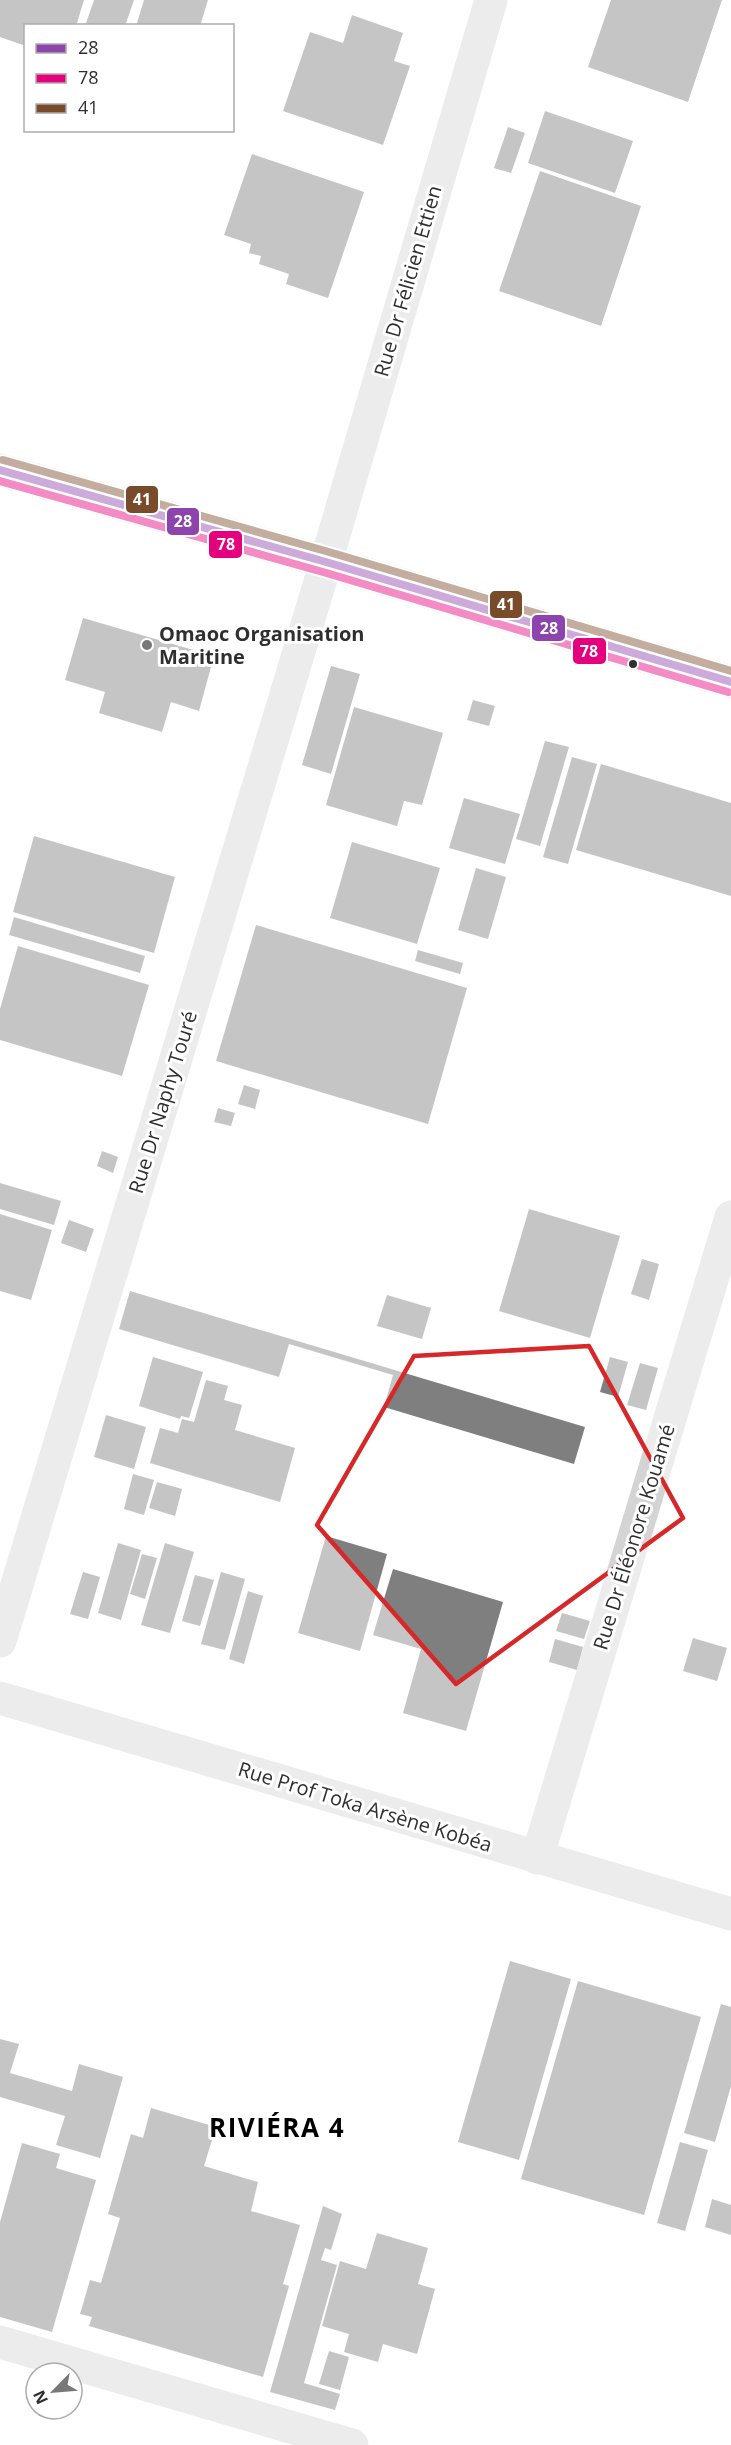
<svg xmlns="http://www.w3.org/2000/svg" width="731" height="2445" font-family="'Open Sans',sans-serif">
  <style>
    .building { fill: #7f7f7f }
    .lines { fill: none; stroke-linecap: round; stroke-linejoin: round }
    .minor { stroke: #d4d4d4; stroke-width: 33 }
    .major { stroke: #c7c7c7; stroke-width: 33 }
    .bus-1-casing { stroke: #fff; stroke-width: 12 }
    .bus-2-casing { stroke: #fff; stroke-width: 12 }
    .bus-3-casing { stroke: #fff; stroke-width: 12 }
    .bus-1 { stroke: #8e44ad; stroke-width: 8 }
    .bus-2 { stroke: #e5007d; stroke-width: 8 }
    .bus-3 { stroke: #7a4b2a; stroke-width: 8 }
    .marked { fill: none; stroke: #d62828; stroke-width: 4.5; stroke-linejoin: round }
    .poi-dot { fill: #787878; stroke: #fff; stroke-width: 2 }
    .bus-dot { fill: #2f2f2f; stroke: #fff; stroke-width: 2 }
    .labels { text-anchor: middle; stroke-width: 6; stroke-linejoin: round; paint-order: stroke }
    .street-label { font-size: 20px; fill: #2f2f2f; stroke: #fff }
    .poi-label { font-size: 20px; font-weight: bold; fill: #2f2f2f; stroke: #fff; text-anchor: start }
    .district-label { font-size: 26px; font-weight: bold; letter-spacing: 1.5px; fill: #000; stroke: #fff }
    .line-badge { stroke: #fff; stroke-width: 2 }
    .badge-label { font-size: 16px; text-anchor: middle; font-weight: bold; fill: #fff }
  </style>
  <rect width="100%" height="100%" fill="#fff"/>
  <path class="building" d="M0,0H84L76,26H26V46L0,37Z
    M94,0H134L125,26H85Z
    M144,0H208L200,26H136Z
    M611,0H722L688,102L588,67Z
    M352,15L403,33L394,61L410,66L383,145L283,111L310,32L343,43Z
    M545,111L633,141L615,193L528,163Z
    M508,127L525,133L511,173L494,168Z
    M252,154L364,192L328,298L286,284L289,274L259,264L261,256L249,253L251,244L224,235Z
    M540,171L641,206L601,326L499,291Z
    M83,618L214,656L199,711L171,702L162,732L99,713L105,692L65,680Z
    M331,666L360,674L331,774L302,765Z
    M473,700L495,706L489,726L467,720Z
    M354,707L443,733L422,805L404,801L397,826L326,805Z
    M545,741L569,747L540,846L516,839Z
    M572,757L597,764L568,864L543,857Z
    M601,764L731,803V896L576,850Z
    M464,798L520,814L505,864L449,848Z
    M34,836L175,877L154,953L13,912Z
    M352,842L440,868L417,944L330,918Z
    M476,868L506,877L488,939L458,930Z
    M14,917L145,956L140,973L9,935Z
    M256,925L467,988L428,1124L216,1061Z
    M18,946L149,985L122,1076L0,1040V1009Z
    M418,950L463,963L460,974L415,961Z
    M244,1085L260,1090L255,1109L238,1104Z
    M218,1108L235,1113L231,1126L214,1122Z
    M102,1151L118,1157L113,1173L97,1166Z
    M0,1183L61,1201L54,1225L0,1209Z
    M529,1209L620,1236L590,1338L499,1311Z
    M0,1214L52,1230L31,1300L0,1291Z
    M69,1220L94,1229L86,1252L61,1243Z
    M642,1259L659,1264L649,1300L631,1294Z
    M130,1291L585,1427L574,1464L384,1407L393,1375L289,1344L279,1377L119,1329Z
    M387,1295L431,1308L422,1339L377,1326Z
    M153,1357L203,1372L189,1418L181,1416L180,1419L139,1406Z
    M610,1357L628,1362L618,1397L600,1392Z
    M640,1363L658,1368L646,1410L627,1405Z
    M206,1380L228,1386L224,1400L242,1405L235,1430L295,1448L280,1502L150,1463L160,1428L178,1433L182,1419L194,1422Z
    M106,1415L146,1427L134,1469L94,1457Z
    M133,1474L154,1480L144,1515L124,1509Z
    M157,1482L182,1489L175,1516L149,1508Z
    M326,1536L387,1554L360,1651L298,1633Z
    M118,1543L141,1550L121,1620L98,1613Z
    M165,1543L194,1552L170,1633L141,1625Z
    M142,1554L157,1558L145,1599L130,1594Z
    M393,1569L503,1602L466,1731L403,1713L421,1649L373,1635Z
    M83,1572L100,1577L88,1619L70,1614Z
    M221,1572L245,1579L225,1650L201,1644Z
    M195,1575L214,1580L200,1626L182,1621Z
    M248,1591L263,1596L244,1664L229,1659Z
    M562,1613L590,1621L584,1639L556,1631Z
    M693,1638L727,1648L717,1681L683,1671Z
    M555,1639L583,1647L577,1670L549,1662Z
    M510,1961L571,1979L519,2160L458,2142Z
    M578,1981L701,2017L644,2215L521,2179Z
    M721,2004L731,2007V2086L715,2142L684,2133Z
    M0,2039L19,2044L10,2073L72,2091L79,2064L123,2077L100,2158L56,2145L65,2116L0,2097Z
    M151,2108L216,2127L204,2166L258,2182L251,2211L300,2225L283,2284L289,2286L263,2377L89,2326L92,2317L80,2314L90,2280L101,2283L120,2218L108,2214L131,2134L143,2138Z
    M680,2142L708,2150L685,2231L657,2223Z
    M22,2143L60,2154L56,2168L96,2180L52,2332L0,2317V2222Z
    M712,2199L731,2205V2235L705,2227Z
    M323,2206L342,2214L331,2250L325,2248L321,2260L337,2265L304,2383L340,2394L335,2410L270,2392Z
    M377,2233L428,2248L418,2284L435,2289L417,2354L383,2344L378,2362L344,2352L349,2334L322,2326L340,2261L366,2269Z
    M329,2351L349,2357L340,2390L319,2384Z"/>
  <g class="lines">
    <path class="minor" d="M0,1641L326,562L491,0
      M0,1698L731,1914
      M537,1858L731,1217
      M0,2342L352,2445"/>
    <path class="major" d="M0,470L326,562L731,682"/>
    <defs>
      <path id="bus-1" d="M0,470L326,562L731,682"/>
      <path id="bus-2" d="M0,481L323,572L728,692"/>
      <path id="bus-3" d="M3,460L329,552L731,671"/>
    </defs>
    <use href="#bus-1" class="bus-1-casing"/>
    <use href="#bus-2" class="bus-2-casing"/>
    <use href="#bus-3" class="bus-3-casing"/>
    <use href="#bus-1" class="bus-1"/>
    <use href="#bus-2" class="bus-2"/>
    <use href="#bus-3" class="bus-3"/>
  </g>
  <path d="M0 0H731V2445H0ZM589,1346L683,1518L456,1684L317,1525L414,1356Z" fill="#fff" fill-opacity=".55" fill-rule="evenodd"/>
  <path class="marked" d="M589,1346L683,1518L456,1684L317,1525L414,1356Z"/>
  <circle class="poi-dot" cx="147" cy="645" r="6"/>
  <circle class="bus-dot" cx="633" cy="664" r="5"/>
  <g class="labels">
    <g class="street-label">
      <text transform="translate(408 281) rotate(-74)" y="7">Rue Dr Félicien Ettien</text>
      <text transform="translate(163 1102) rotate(-73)" y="7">Rue Dr Naphy Touré</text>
      <text transform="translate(634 1537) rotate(-73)" y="7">Rue Dr Éléonore Kouamé</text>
      <text transform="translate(365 1807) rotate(17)" y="7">Rue Prof Toka Arsène Kobéa</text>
    </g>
    <g class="poi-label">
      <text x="159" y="641">Omaoc Organisation<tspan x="159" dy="23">Maritine</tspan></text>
    </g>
    <g class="district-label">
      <text x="277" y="2137">RIVIÉRA 4</text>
    </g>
  </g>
  <g class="line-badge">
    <rect x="125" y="485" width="34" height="29" rx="6" fill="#7a4b2a"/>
    <rect x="166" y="507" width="34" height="29" rx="6" fill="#8e44ad"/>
    <rect x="208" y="530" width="35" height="29" rx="6" fill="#e5007d"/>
    <rect x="489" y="590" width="34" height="29" rx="6" fill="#7a4b2a"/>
    <rect x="531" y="614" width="35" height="28" rx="6" fill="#8e44ad"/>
    <rect x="572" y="637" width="35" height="28" rx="6" fill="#e5007d"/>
  </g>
  <g class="badge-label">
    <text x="142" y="505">41</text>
    <text x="183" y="527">28</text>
    <text x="226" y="550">78</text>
    <text x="506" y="610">41</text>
    <text x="549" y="634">28</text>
    <text x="589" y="657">78</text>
  </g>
  <rect x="24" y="24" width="210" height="108" fill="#ffffff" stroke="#acacac" stroke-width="1.5"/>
  <rect x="36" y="44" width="30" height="9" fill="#8e44ad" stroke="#acacac" stroke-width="1.5"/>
  <text x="78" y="54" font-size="18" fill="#2f2f2f">28</text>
  <rect x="36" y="74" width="30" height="9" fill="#e5007d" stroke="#acacac" stroke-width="1.5"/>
  <text x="78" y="84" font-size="18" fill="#2f2f2f">78</text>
  <rect x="36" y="104" width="30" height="9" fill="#7a4b2a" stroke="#acacac" stroke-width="1.5"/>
  <text x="78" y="114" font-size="18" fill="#2f2f2f">41</text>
  <g transform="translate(54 2391) rotate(245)"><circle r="28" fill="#ffffff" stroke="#acacac" stroke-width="1.5"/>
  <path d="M0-4.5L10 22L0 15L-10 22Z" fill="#787878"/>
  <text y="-9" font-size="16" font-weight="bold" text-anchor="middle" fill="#2f2f2f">N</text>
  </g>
</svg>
